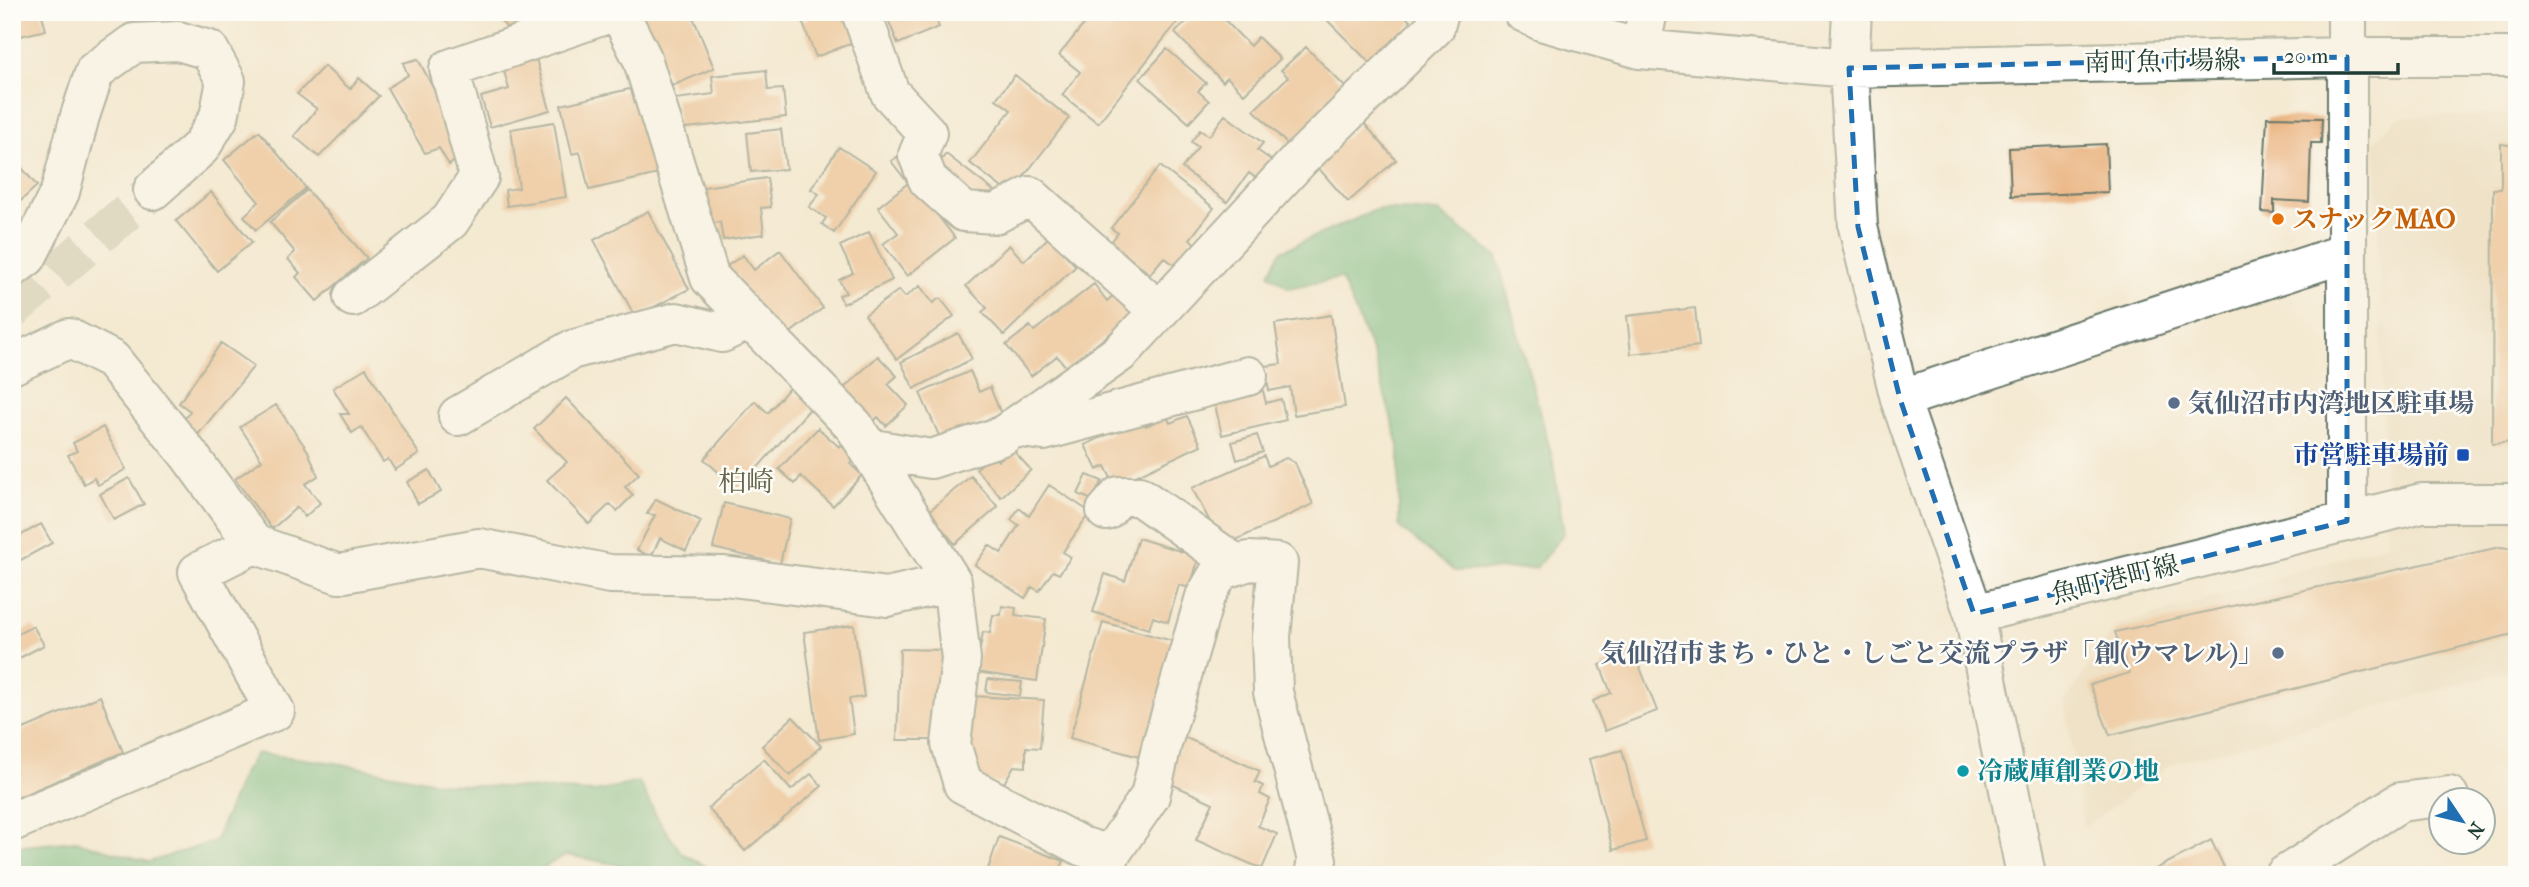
<svg xmlns="http://www.w3.org/2000/svg" width="2529" height="887" font-family="'IM FELL French Canon','Noto Serif JP',serif">
  <style>
    .built { fill: #e8d9ba }
    .forest { fill: #6cb983; stroke: #467b5c; stroke-width: 2 }
    .building { fill: #e9b17b }
    .lines { fill: none; stroke-linecap: round; stroke-linejoin: round }
    .minor-tunnel { stroke: #c9c7b2; stroke-width: 38; stroke-dasharray: 38 19; stroke-linecap: butt }
    .minor-casing { stroke: #6a796b; stroke-width: 42 }
    .minor { stroke: #fff; stroke-width: 38 }
    .marked { fill: none; stroke: #1f6fb2; stroke-width: 5; stroke-dasharray: 14 9; stroke-linejoin: round }
    .food-dot { fill: #e8710a; stroke: #fdfcf7; stroke-width: 2.5 }
    .service-dot { fill: #5c6f8a; stroke: #fdfcf7; stroke-width: 2.5 }
    .transit-dot { fill: #1a4fb4; stroke: #fdfcf7; stroke-width: 2.5 }
    .culture-dot { fill: #0f9aa8; stroke: #fdfcf7; stroke-width: 2.5 }
    .labels { text-anchor: middle; stroke-width: 5; stroke-linejoin: round; paint-order: stroke }
    .street-label { font-size: 26px; fill: #1f3d34; stroke: #fdfcf7 }
    .food-label { font-size: 26px; font-weight: bold; fill: #c56008; stroke: #fdfcf7; text-anchor: start }
    .service-label { font-size: 26px; font-weight: bold; fill: #4e5e75; stroke: #fdfcf7; text-anchor: start }
    .transit-label { font-size: 26px; font-weight: bold; fill: #164399; stroke: #fdfcf7; text-anchor: end }
    .culture-label { font-size: 26px; font-weight: bold; fill: #0d838f; stroke: #fdfcf7; text-anchor: start }
    .neighbourhood-label { font-size: 28px; fill: #66664d; stroke: #fdfcf7 }
  </style>
  <rect width="100%" height="100%" fill="#fdfcf7"/>
  <filter id="ink" filterUnits="userSpaceOnUse"><feTurbulence type="fractalNoise" baseFrequency=".0143" numOctaves="2"/><feDisplacementMap in="SourceGraphic" scale="14" xChannelSelector="R" yChannelSelector="G"/><feConvolveMatrix kernelMatrix="1 2 1 2 8 2 1 2 1" color-interpolation-filters="sRGB"/></filter>
  <filter id="wash" filterUnits="userSpaceOnUse"><feTurbulence type="fractalNoise" baseFrequency=".00686" numOctaves="4" result="noise"/><feDisplacementMap in="SourceGraphic" scale="28" xChannelSelector="R" yChannelSelector="G"/><feGaussianBlur stdDeviation="1.57" result="paint"/><feColorMatrix in="noise" values="0 0 0 0 0 0 0 0 0 0 0 0 0 0 0 0 0 1.4 0 .05"/><feComposite in="paint" operator="in"/></filter>
  <g filter="url(#wash)">
    <rect width="100%" height="100%" fill="#f4e9d1"/>
    <path class="built" d="M2517,114V674L2500,673L2167,766L2084,828L2065,701L2116,627L2387,544L2375,141L2399,117Z"/>
    <path class="forest" d="M1378,209L1439,212L1497,257L1552,456L1564,533L1536,568L1454,571L1399,527V446L1374,356L1341,278L1289,288L1269,274L1281,251Z
      M256,753L336,763L447,784L595,792L639,782L659,821L682,853L722,875H630L625,866L566,855L530,875H12V847L76,841L149,862L215,841L242,775Z"/>
    <g id="blocks">
      <path class="building" d="M38,12H41L46,30L12,38V18Z
        M494,12H552L530,31L523,22L510,32Z
        M641,12H691L714,68L672,86Z
        M824,12H850L860,40L816,57L802,21Z
        M885,12H933L939,27L898,44Z
        M1094,12H1185L1098,123L1062,95L1080,72L1059,55Z
        M1196,12H1217L1250,46L1258,37L1280,59L1244,94L1227,77L1223,82L1175,33Z
        M1336,12H1401L1412,23L1371,64L1328,21Z
        M1306,47L1349,91L1288,145L1254,110L1288,77L1281,70Z
        M1167,49L1206,83L1198,91L1209,101L1189,123L1140,79Z
        M535,55L550,110L490,127L481,97L509,89L502,64Z
        M418,59L452,124L460,157L449,165L439,148L425,153L387,88L408,75L403,63Z
        M324,66L350,89L359,78L379,96L319,157L294,136L317,109L297,94Z
        M766,70L768,90L783,89L786,117L678,129L675,99L714,94L712,76Z
        M1015,75L1069,118L1010,194L970,163L1011,110L996,99Z
        M638,87L658,174L589,190L580,152L572,154L561,105Z
        M1225,115L1263,143L1257,150L1271,160L1257,179L1249,173L1227,202L1182,168L1198,147L1191,142L1200,130L1209,136Z
        M2267,117L2322,118L2321,143H2311L2309,202L2274,200V213L2262,212Z
        M554,122L566,197L507,206L505,190L519,188L511,129Z
        M1363,122L1396,160L1348,202L1315,164Z
        M781,129L786,169L751,172L747,133Z
        M259,131L306,188L256,230L244,216L259,202L224,160Z
        M2106,144L2108,192L2011,196L2009,148Z
        M2501,144L2517,146V426L2513,442L2492,444L2493,189H2501Z
        M839,147L876,171L834,233L822,224L826,218L809,207L819,194L811,189Z
        M903,153L919,191L955,238L907,276L883,244L898,233L878,207L908,183L891,161Z
        M946,154L1003,198L980,200L936,167Z
        M12,156L37,186L12,209Z
        M1160,166L1214,208L1190,239L1195,244L1177,267L1164,257L1150,274L1110,243L1118,233L1111,228Z
        M767,178L771,207L761,208L764,234L723,240L720,222L708,224L703,187Z
        M307,190L367,258L317,301L296,277L300,273L288,259L295,252L270,222Z
        M211,192L252,242L217,271L176,221Z
        M648,211L689,289L635,317L594,240Z
        M869,232L892,280L843,304L839,295L846,293L839,280L853,273L840,246Z
        M1049,237L1076,266L1004,335L982,312L987,308L966,286L1009,245L1024,261Z
        M780,250L823,308L781,340L727,266L743,255L754,270Z
        M1094,284L1107,301L1116,293L1133,315L1067,368L1057,356L1031,376L1006,345L1030,326L1034,331Z
        M920,286L933,303L940,298L954,316L897,359L865,315L899,290L905,297Z
        M1695,308L1699,346L1631,354L1627,316Z
        M1331,315L1345,407L1294,415L1290,387L1269,391L1265,366L1281,364L1275,324Z
        M958,333L972,359L914,389L901,362Z
        M221,343L254,366L192,442L181,424L190,411L179,403Z
        M878,356L897,376L888,384L908,405L886,426L878,417L871,424L841,391Z
        M366,368L419,454L395,470L388,459L383,462L361,427L352,433L340,414H349L333,388Z
        M970,371L979,392L990,387L1001,414L941,440L920,393Z
        M1262,387L1266,403L1281,399L1286,420L1222,435L1212,392Z
        M789,388L799,397L803,392L815,403L738,490L704,459L755,401L768,413Z
        M566,398L639,474L625,487L633,495L617,511L610,504L589,524L547,480L567,462L534,429Z
        M276,405L308,451L318,476L305,484L320,503L305,517L297,507L272,529L235,479L262,460L240,427Z
        M1187,416L1201,445L1115,486L1105,466L1097,470L1085,445L1142,418L1146,426L1167,417L1170,423Z
        M103,427L126,469L98,485L94,478L84,484L68,455L77,451L73,443Z
        M818,428L839,447L846,441L859,454L850,464L862,475L833,506L801,476L795,484L779,469Z
        M1257,435L1263,452L1237,460L1232,442Z
        M1012,449L1031,470L1001,497L976,469L992,455L998,461Z
        M1264,456L1268,466L1286,458L1295,463L1313,504L1223,546L1192,488Z
        M429,470L441,492L418,504L407,482Z
        M1087,475L1102,481L1092,500L1078,494Z
        M971,476L998,507L955,544L928,512Z
        M129,478L144,504L114,520L100,494Z
        M1049,485L1090,512L1063,552L1071,557L1059,574L1053,571L1039,591L1032,587L1025,598L975,565L989,545L1001,553L1019,525L1011,520L1019,508L1029,516Z
        M656,499L701,521L686,551L660,538L651,557L637,550L655,515L647,514Z
        M724,503L790,519L780,564L713,548Z
        M41,524L52,543L19,561L12,547V540Z
        M1138,538L1199,557L1190,588L1179,585L1168,622L1153,617L1149,629L1093,612L1105,574L1125,581Z
        M2500,547L2517,549V633L2110,735L2090,685L2129,673L2115,632Z
        M1002,606L1016,608L1015,615L1046,619L1037,681L976,672L983,632L990,633L993,615H1001Z
        M1103,622L1176,642L1143,758L1070,738Z
        M854,625L864,697L849,699L854,734L819,740L804,632Z
        M33,626L44,645L12,662V637Z
        M900,649L943,650L941,740H897Z
        M1634,652L1657,711L1605,731L1593,701L1611,693L1600,665Z
        M988,679L1022,682L1020,696L986,692Z
        M100,696L123,752L12,800V734Z
        M972,696L1044,700L1040,748L1026,747V767L1014,766L1004,783L974,781L967,771Z
        M793,717L821,746L790,776L762,746Z
        M1184,737L1260,771L1255,782L1263,786L1260,794L1270,799L1258,826L1277,834L1262,869L1196,840L1213,803L1165,781Z
        M1622,750L1646,841L1613,850L1589,759Z
        M764,759L791,790L811,774L822,786L745,851L708,808Z
        M999,837L1064,861L1060,870L1066,875H986Z
        M2211,840L2224,867L2209,875H2154L2152,871Z"/>
    </g>
  </g>
  <g filter="url(#ink)">
    <use href="#blocks" fill-opacity="0" stroke="#6a796b" stroke-width="2"/>
    <g class="lines">
      <path class="minor-tunnel" d="M12,310L153,190"/>
      <defs>
        <path id="minor" d="M619,12L642,58L710,278L854,426L952,582L961,659L951,744L963,784L1081,846L1110,855L1150,796L1162,744L1205,597L1220,571L1249,561L1278,563L1271,637L1273,692L1317,860L1314,875
          M861,12L890,93L927,133L918,155L928,180L964,212L996,214L1030,196L1159,311
          M1523,12L1541,21L1640,49L1849,68L2347,57H2517
          M1852,12L1849,68L1858,227L1900,399L1974,614
          M1640,49L1648,12
          M12,268L27,257L60,192L80,116L95,71L134,43L178,41L209,50L226,81L219,117L201,147L153,190
          M353,297L450,221L479,177L449,69L613,12
          M12,365L69,338L112,360L189,455L254,544L339,574L479,548L610,574L724,576L887,597L952,582
          M1900,399L2346,253
          M458,416L571,350L676,322L722,333L750,319
          M1014,427L1044,431L1248,376
          M868,448L931,459L1002,436L1121,352L1299,160L1435,27L1439,12
          M1106,511L1119,496H1139L1237,565
          M2347,521V12
          M12,822L275,711L198,572L254,544
          M2026,875L1974,614L2422,503H2517
          M2285,875L2400,802L2449,796"/>
      </defs>
      <use href="#minor" class="minor-casing"/>
      <use href="#minor" class="minor"/>
    </g>
  </g>
  <path d="M0 0H2529V887H0ZM2347,57V521L1974,614L1900,399L1858,227L1849,68Z" fill="#f4e9d1" fill-opacity=".55" fill-rule="evenodd"/>
  <path class="marked" d="M2347,57V521L1974,614L1900,399L1858,227L1849,68Z"/>
  <circle class="food-dot" cx="2278" cy="219" r="7"/>
  <g class="service-dot">
    <circle cx="2174" cy="403" r="7"/>
    <circle cx="2278" cy="653" r="7"/>
  </g>
  <rect class="transit-dot" x="2456" y="448" width="14" height="14" rx="3.5"/>
  <circle class="culture-dot" cx="1963" cy="771" r="7"/>
  <g class="labels">
    <g class="street-label">
      <text transform="translate(2162 61) rotate(-1)" y="9">南町魚市場線</text>
      <text transform="translate(2115 579) rotate(-14)" y="9">魚町港町線</text>
    </g>
    <g class="food-label">
      <text x="2292" y="228">スナックMAO</text>
    </g>
    <g class="service-label">
      <text x="2188" y="412">気仙沼市内湾地区駐車場</text>
      <text x="2264" y="662" text-anchor="end">気仙沼市まち・ひと・しごと交流プラザ「創(ウマレル)」</text>
    </g>
    <g class="transit-label">
      <text x="2449" y="464">市営駐車場前</text>
    </g>
    <g class="culture-label">
      <text x="1977" y="780">冷蔵庫創業の地</text>
    </g>
    <g class="neighbourhood-label">
      <text x="746" y="491">柏崎</text>
    </g>
  </g>
  <rect width="2529" height="887" fill="none" stroke="#fdfcf7" stroke-width="42"/>
  <g transform="translate(2462 821) rotate(125)"><circle r="33" fill="#fdfcf7" stroke="#a4b0a9" stroke-width="2"/>
  <path d="M0-5L12 26L0 18L-12 26Z" fill="#1f6fb2"/>
  <text y="-10" font-size="19" font-weight="bold" text-anchor="middle" fill="#1f3d34">N</text>
  </g>
  <path d="M2274 63v10h124v-10" fill="none" stroke="#1f3d34" stroke-width="3.5"/>
  <text x="2284" y="63" font-size="21" fill="#1f3d34" stroke="#fdfcf7" stroke-width="5" paint-order="stroke">20 m</text>
</svg>
